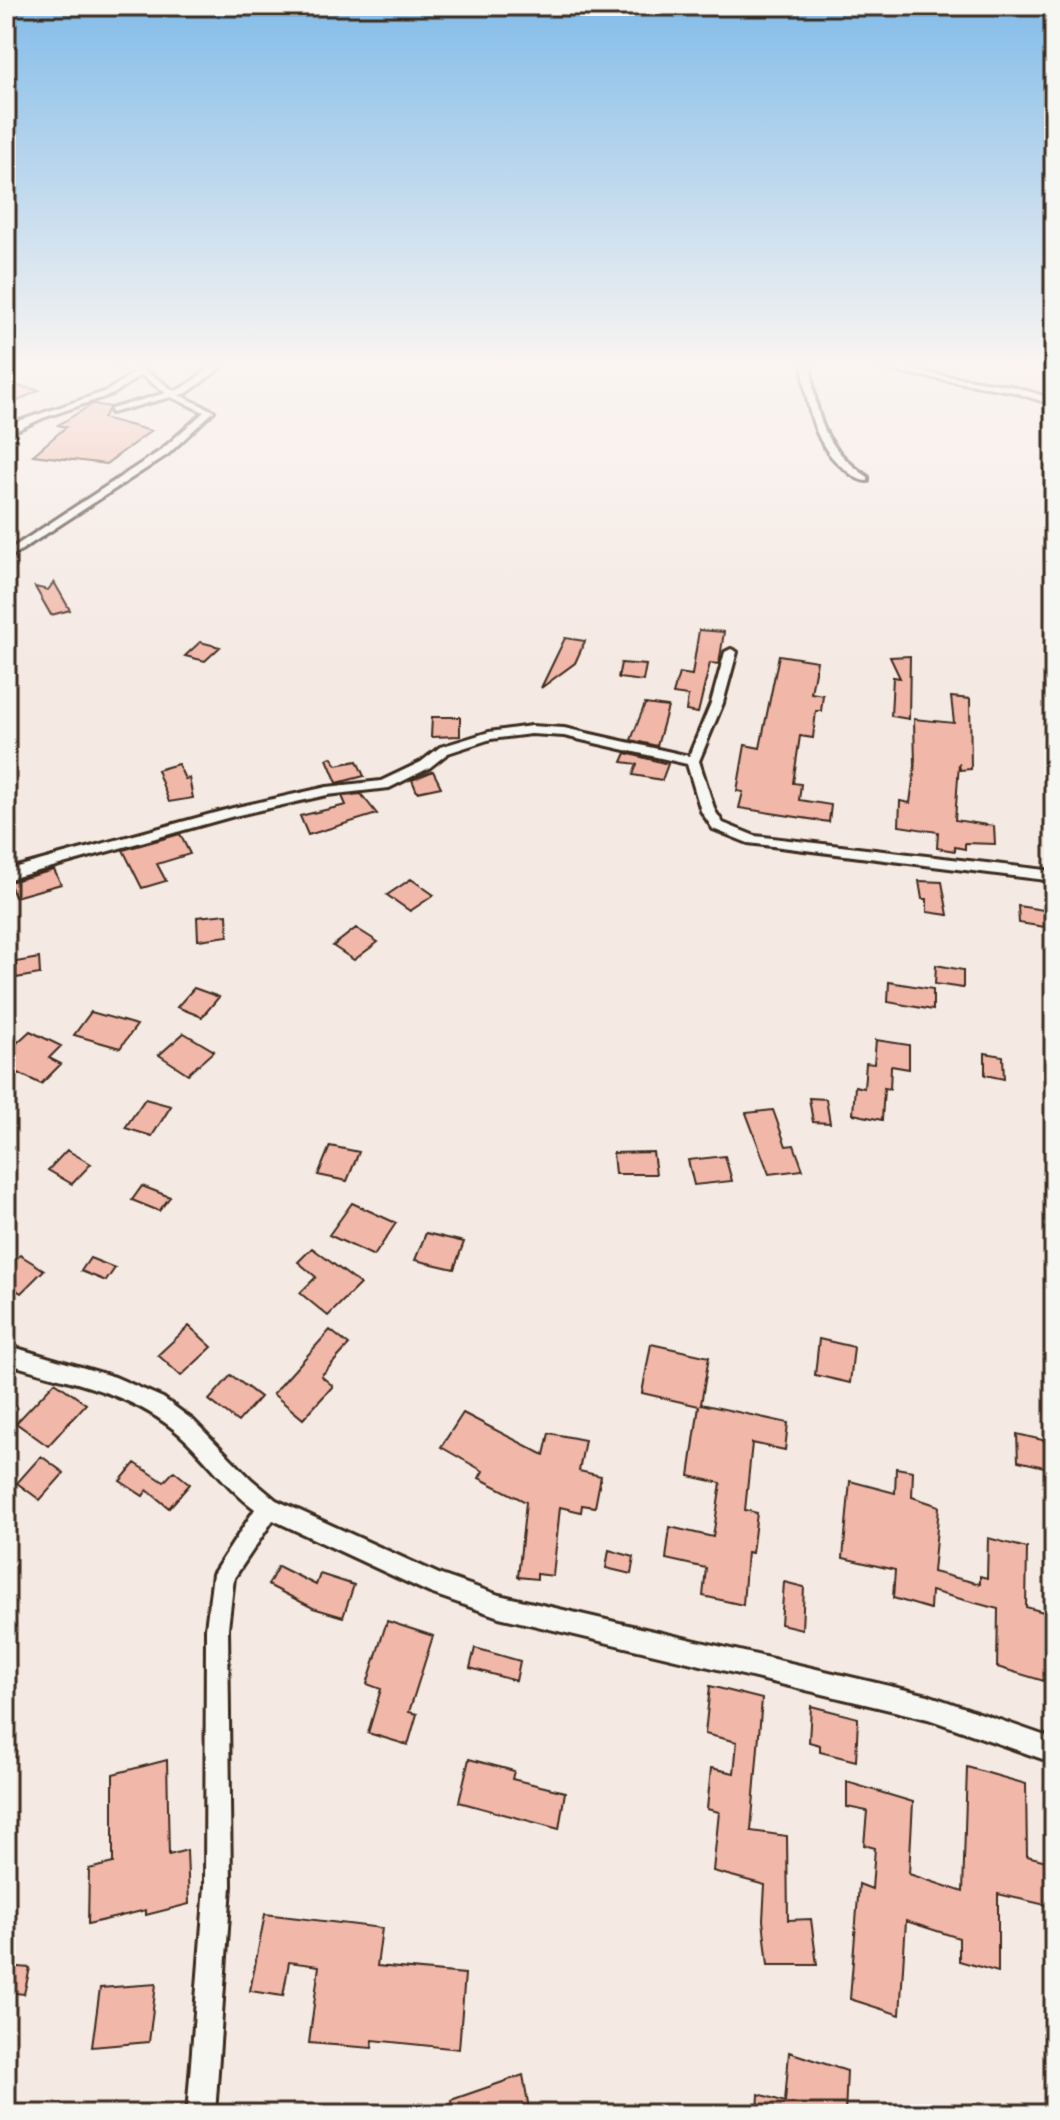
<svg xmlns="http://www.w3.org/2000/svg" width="1060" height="2120" font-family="'Architects Daughter',sans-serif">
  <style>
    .building { fill: #f1b7a9; stroke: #3b2a1e; stroke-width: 2 }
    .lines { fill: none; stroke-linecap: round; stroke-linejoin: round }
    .minor-casing { stroke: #3b2a1e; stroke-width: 6 }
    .minor { fill: #f6f6f2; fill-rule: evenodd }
  </style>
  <rect width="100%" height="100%" fill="#f5e9e3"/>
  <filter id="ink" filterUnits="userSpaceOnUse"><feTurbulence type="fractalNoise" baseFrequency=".0125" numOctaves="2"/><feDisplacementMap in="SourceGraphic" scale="16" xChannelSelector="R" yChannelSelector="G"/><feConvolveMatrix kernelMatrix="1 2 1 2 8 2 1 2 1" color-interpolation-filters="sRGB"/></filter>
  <g filter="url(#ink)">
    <path class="building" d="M6,384L39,390L6,407Z
      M93,404L110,407L103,418L151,431L106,464L33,455L66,427L58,425Z
      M54,582L70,610L51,615L35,587L48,590Z
      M699,630L724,632L719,664L710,663L698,713L686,711L688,696L673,694L679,673L692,675Z
      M565,638L585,641L575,663L541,688Z
      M200,642L220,647L205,661L185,656Z
      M779,655L817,661L811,693L823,695L821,711H816L813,738L800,736L793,783L801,784L799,800L831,805L829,822L739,808L743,792L737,791L745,745L760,748Z
      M910,656L909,719L891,716L893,677L900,678L890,657Z
      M621,663L646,665L643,681L618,678Z
      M951,697L970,699L971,769L960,770L959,763L955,820L994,826L995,844L965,843V849L955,847V851L937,848L938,832L899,826L900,801L910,803L915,766L914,719L954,723Z
      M645,704L668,707L657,746L631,740Z
      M432,717H460V736L431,737Z
      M626,753L668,764L662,780L633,775L637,764L622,762Z
      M331,757L337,765L357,761L364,776L337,783L327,759Z
      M178,764L185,779L189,778L193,798L169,802L157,770Z
      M433,771L441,787L417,792L412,780Z
      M361,794L377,814L308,835L300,816L346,805L342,796Z
      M180,834L190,854L157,864L166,881L142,888L123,850Z
      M54,870L61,884L15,897L9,882Z
      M411,879L434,895L410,911L387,895Z
      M919,881L942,882L948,915L927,912V899H922Z
      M1018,906L1044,910L1045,927L1019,923Z
      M227,914L228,936L198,940L197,917Z
      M356,928L378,942L354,960L333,946Z
      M39,958L40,974L16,978V962Z
      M936,965L963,970V988L935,984Z
      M889,982L933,989V1010L888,1002Z
      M194,988L219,997L202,1017L177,1007Z
      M91,1012L137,1025L120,1048L74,1035Z
      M30,1031L61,1046L49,1058L61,1064L41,1084L6,1067V1053Z
      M184,1033L214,1051L188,1074L159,1055Z
      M876,1040L909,1045V1069L891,1066L890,1089L884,1088L882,1120L853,1114L855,1086L864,1088L866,1063L874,1064Z
      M985,1053L1003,1056L1004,1079L985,1075Z
      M809,1098L826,1099L830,1123L813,1122Z
      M145,1099L171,1106L152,1136L125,1128Z
      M773,1110L786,1146L794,1145L803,1170L769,1174L746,1113Z
      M330,1146L359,1152L347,1181L318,1175Z
      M67,1150L91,1164L72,1184L48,1170Z
      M653,1152L656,1174H615L613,1153Z
      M725,1156L732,1181L694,1185L688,1160Z
      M142,1186L170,1197L159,1211L132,1200Z
      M352,1203L396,1223L374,1256L329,1235Z
      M426,1233L464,1242L454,1269L415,1260Z
      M312,1248L360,1284L328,1316L300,1293L316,1277L298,1262Z
      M20,1255L44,1270L21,1293L6,1283V1269Z
      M90,1258L115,1268L106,1281L81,1271Z
      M189,1326L212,1347L181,1376L158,1355Z
      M330,1330L349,1345L321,1376L333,1386L303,1419L273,1394Z
      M819,1339L854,1347L850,1383L815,1375Z
      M651,1344L709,1357L701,1404L788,1423L785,1450L752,1443L745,1510L757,1513L752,1553L747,1552L743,1605L703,1596L706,1568L666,1559L670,1527L713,1537L721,1483L689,1476L699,1406L642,1393Z
      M231,1375L260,1397L238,1422L209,1400Z
      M55,1382L86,1404L48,1446L16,1423Z
      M463,1413L544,1455L549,1433L585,1440L579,1471L601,1476L595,1507L582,1505L581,1512L560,1507L553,1576L537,1574V1579L518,1577L526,1502L479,1478L483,1471L441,1447Z
      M1017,1434L1051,1442L1053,1469L1018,1461Z
      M41,1456L64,1473L40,1500L17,1483Z
      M135,1463L164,1482L174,1471L190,1484L169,1508L147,1490L143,1496L120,1481Z
      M896,1468L913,1471L912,1497L939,1506L933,1572L980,1584V1576L987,1578L988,1538L1027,1548L1026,1607L1054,1615V1684L997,1667L998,1609L931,1591L930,1609L893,1598L895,1570L843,1558L850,1481L895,1493Z
      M609,1550L634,1557L631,1574L606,1568Z
      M278,1566L316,1585L320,1574L354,1585L343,1617L313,1608L268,1585Z
      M784,1582L804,1587L802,1629L781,1624Z
      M387,1621L433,1636L409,1712L417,1714L408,1745L368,1733L381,1689L367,1684Z
      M475,1648L520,1661L516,1681L470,1668Z
      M710,1686L762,1699L751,1831L787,1836L788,1920L811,1919L817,1965H768L763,1920L765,1885L713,1871L719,1812L707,1809L711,1768L734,1773L737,1742L705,1734Z
      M811,1706L858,1718L856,1761L820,1752V1745L809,1742Z
      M469,1759L514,1771L512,1779L565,1792L559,1829L459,1802Z
      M167,1760L169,1855L187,1850L189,1904L146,1915V1910L88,1924L89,1869L113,1863V1774Z
      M967,1767L1026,1784L1027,1856L1054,1863V1907L998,1894V1972L959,1961V1938L906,1921L900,2015L850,1999L859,1884L872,1889L875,1848L864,1845L867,1811L847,1807V1782L913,1802L909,1874L963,1892Z
      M265,1914L382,1928L377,1966L465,1974L459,2049L373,2040L372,2048L309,2043L319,1966L289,1962L283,1996L250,1991Z
      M6,1966L30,1968L24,1994L6,1992Z
      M156,1984L149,2042L92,2047L100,1988Z
      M789,2052L847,2071L845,2114H758L759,2094L785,2102Z
      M523,2075L530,2114H453L451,2100Z"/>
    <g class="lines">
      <defs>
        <path id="minor" d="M118,367C142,366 156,377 174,391C192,386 203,367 222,367L187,393L179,395L214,411L167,455L6,560V552L160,451L204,412L171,397L111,413V409L166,393L141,375L113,394L43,418L6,435V428L19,421L107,391L134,373Z
          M803,367H811C816,419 824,447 868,477V481C859,481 853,476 846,470C814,447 806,405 803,367Z
          M870,367H888L1011,386L1054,399V405L1010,391Z
          M731,649L737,652L723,703L699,761L715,811L723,823L755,836L1054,871V881L748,843L713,829L701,811L687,764L564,736L531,734L491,739L448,753L429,768L389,788L327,795L234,816L6,880V870L233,808L327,787L381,781L421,762L440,747L489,732L531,726L564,728L689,756L711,703L725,652Z
          M6,1345L115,1377L163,1398L194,1421L251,1479L276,1500L441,1575L499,1595L928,1695L1054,1739V1763L928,1719L499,1617L430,1593L273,1520L234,1578L228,1628L231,1886L215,2114H187L205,1886L206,1628L213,1574L255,1509C222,1485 200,1448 167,1424C120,1389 60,1380 6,1363Z"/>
      </defs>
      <use href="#minor" class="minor-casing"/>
      <use href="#minor" class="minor"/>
    </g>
  </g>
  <linearGradient id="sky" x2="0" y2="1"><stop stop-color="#83bce9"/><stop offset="0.55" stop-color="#faf5f2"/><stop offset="1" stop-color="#faf5f2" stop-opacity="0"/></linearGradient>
  <rect width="1060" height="664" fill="url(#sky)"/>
  <rect width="1060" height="2120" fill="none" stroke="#f6f6f2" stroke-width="32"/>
  <rect x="16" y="16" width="1028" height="2088" fill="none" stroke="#3b2a1e" stroke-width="3" filter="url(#ink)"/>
</svg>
